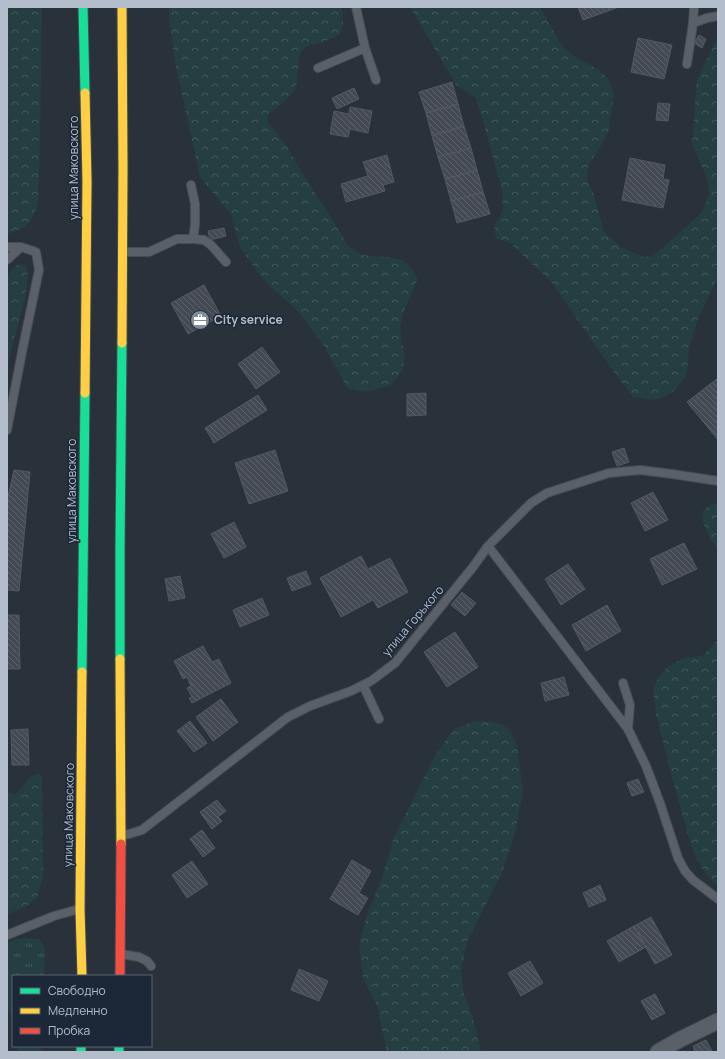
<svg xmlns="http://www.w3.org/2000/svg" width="725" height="1059" font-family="Manrope,sans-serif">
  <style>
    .grass { fill: url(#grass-tufts) }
    .forest { fill: url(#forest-crowns) }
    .building { fill: url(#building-back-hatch); stroke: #525962 }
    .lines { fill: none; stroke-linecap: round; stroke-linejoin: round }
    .lane-casing { stroke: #484d55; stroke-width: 10 }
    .street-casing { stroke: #484d55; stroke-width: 17 }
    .fast-casing { stroke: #474d56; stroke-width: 11 }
    .slow-casing { stroke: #474d56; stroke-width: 11 }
    .jam-casing { stroke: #474d56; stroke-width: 11 }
    .lane { stroke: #5a6068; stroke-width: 8 }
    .street { stroke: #5a6068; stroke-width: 15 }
    .fast { stroke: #16e098; stroke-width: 9 }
    .slow { stroke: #ffcf43; stroke-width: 9 }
    .jam { stroke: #f24e42; stroke-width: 9 }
    .labels { text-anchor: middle; stroke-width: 3; stroke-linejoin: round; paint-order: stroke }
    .street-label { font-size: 12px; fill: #b3bdcc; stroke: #1c2737 }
    .poi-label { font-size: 12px; font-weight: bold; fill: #b3bdcc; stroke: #1c2737; text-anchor: start }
  </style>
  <defs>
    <pattern id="grass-tufts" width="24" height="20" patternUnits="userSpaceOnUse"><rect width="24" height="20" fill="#253e42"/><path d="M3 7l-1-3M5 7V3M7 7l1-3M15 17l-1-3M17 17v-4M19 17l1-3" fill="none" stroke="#42585c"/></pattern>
    <pattern id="forest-crowns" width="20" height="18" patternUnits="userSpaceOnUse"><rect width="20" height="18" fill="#253e42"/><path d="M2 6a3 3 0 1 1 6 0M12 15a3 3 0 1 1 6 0" fill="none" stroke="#42585c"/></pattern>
    <pattern id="building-back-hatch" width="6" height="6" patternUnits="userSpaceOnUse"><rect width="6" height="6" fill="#444a53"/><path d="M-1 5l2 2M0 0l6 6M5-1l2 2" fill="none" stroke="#5d626b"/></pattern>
  </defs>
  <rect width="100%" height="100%" fill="#29313b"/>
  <path class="grass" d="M23,938L39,939L44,945L45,951L44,976H13V1027L8,1004L7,993V944L13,940Z
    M17,1046H41V1052H18Z"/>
  <path class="forest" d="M7,7H42L40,139L38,204L33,217L25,227L7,234Z
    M169,7H342C345,37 342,35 315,44C310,45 305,46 302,51C297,56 299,79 296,87C292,97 276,108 268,115V122L286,145L303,174L331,217L348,246L362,255L387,257L403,260L412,269L418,279L403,313L400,327L402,343L405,357L403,369L397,378L389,386L365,392L347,388L324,346L298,311L272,288L258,273L240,247L230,213L212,192L200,177L175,62L169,17Z
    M410,7H540L562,46L574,56L597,69L609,79L614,95L609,131L599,149L588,166L587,179L594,195L604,232L621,247L644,257L653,256L676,236L702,212L709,195V189L707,178L692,144L697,79L718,37V277L698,319L689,347L687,374L677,388L668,395L656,400L633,397L605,360L552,283L510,243L496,238L494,225L503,211L502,191L484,125L476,98L456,85Z
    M21,264L26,266C31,282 23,306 19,322C14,338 10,355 7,371V279C10,271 12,266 21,264Z
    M715,504H718V551L708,535L703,522L702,512L707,507Z
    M718,640V682L717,683L716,725L718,766V886L714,883L701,867L691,846L671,774L656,714L653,689L658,678L667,668L683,658L702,656Z
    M476,721L494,722L508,728L517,745L523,791L516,829L502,873L467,942L461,971L464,994L472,1015L481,1052H386V1048L377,1005L363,979L359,944L367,915L382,877L394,837L435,755L454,729Z
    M38,773L42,777L43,876L37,898L25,907L8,914L7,792L15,794C25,786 25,778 38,773Z"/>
  <path class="building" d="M578,7H619L583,20Z
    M699,35L706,39L702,48L694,43Z
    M638,38L672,45L664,79L631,72Z
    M452,82L458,104L426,113L419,92Z
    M354,88L359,99L337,109L332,98Z
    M658,103L670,104L668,121L656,120Z
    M458,104L464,126L432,136L426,113Z
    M350,107L372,111L368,133L350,129L348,137L330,134L334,111L349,114Z
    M464,126L471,148L438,157L432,136Z
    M471,148L477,170L445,179L438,157Z
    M387,155L394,182L383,185L385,191L346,202L341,184L368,176L363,162Z
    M630,158L665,165L663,179L669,180L663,208L622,200Z
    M477,170L483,192L451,201L445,179Z
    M483,192L490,214L457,223L451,201Z
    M224,228L226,236L210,240L208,231Z
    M204,285L221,316L188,334L171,303Z
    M262,347L280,372L256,389L238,364Z
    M718,378V440L687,402Z
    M426,393V415L407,416V394Z
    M258,395L267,410L214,443L205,428Z
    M624,448L629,462L617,466L612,452Z
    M275,450L288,491L249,504L235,463Z
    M14,470L30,472L19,591L7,590V501Z
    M653,492L668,520L645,531L631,503Z
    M234,522L246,547L224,558L211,534Z
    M684,543L697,569L662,585L650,559Z
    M361,556L368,569L390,558L408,592L378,608L373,600L341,617L320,578Z
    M568,564L585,589L561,605L545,579Z
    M306,571L311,584L292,591L287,578Z
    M180,576L185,598L169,601L165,579Z
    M462,592L476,603L465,616L451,605Z
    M262,598L269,615L240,627L233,610Z
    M607,605L621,631L586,651L572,625Z
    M7,615H19L20,669H7Z
    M455,632L478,667L447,687L424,652Z
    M203,646L212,662L219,659L231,683L192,703L189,698L192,697L187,688L191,686L187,677L183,679L174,661Z
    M564,677L569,695L545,701L541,683Z
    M221,699L238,722L213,741L196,717Z
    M190,721L207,743L194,752L177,731Z
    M28,729L29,765H12L11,730Z
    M638,779L644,792L632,796L627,783Z
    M217,800L226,811L218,817L222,821L212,829L200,812Z
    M202,830L215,848L203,857L190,839Z
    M352,860L371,871L359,893L368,898L358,915L330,899Z
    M192,861L208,884L187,898L172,875Z
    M600,885L606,900L589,907L583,893Z
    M651,917L672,955L655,964L634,926Z
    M634,926L646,947L619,962L607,941Z
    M530,961L543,983L521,996L508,973Z
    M299,969L328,981L319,1001L291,990Z
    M655,994L665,1013L652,1020L641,1001Z
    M706,1040L712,1051L695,1052L693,1046Z"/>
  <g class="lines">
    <defs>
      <path id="lane" d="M356,7L365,48L376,80
        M694,7L693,23L707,18L718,16
        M687,64L693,23
        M318,68L365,48
        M191,185L195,204V225L193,239
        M7,247H21
        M123,252H149L177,239H193L204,240L211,245L226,262
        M7,260L8,259L21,247L36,252L39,270L23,347L7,430
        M488,546L628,729L646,766L660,803L678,858L685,871L693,880L718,899
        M623,683L630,705L628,729
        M363,685L379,719
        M122,835L129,834L142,830L288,717L310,706L351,691L371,681L395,663L473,567L488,546L531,503L547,493L609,473L640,470L672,474L718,481
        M7,935L54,916L79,909
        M121,954L139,957L147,961L151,966"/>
      <path id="street" d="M658,1052L679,1040L718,1021"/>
      <path id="fast" d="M83,7L85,93
        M120,659V548L122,343
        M82,672L85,393
        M81,1046V1052
        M119,1046V1052"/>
      <path id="slow" d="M122,343L123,169L122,7
        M85,393L87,181L85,93
        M120,659L121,844
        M82,976L80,909L82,672"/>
      <path id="jam" d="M120,976L121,844"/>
    </defs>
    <use href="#lane" class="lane-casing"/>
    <use href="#street" class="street-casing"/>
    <use href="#fast" class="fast-casing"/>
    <use href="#slow" class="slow-casing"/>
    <use href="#jam" class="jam-casing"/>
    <use href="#lane" class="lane"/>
    <use href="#street" class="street"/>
    <use href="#fast" class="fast"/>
    <use href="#slow" class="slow"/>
    <use href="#jam" class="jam"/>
  </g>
  <defs>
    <symbol id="office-disc" viewBox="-11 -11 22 22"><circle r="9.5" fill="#838c99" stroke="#1c2737"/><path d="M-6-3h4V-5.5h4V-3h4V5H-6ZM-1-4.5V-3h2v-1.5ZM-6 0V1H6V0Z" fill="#fff"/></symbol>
  </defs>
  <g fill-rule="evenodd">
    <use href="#office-disc" x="189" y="309" width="22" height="22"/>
  </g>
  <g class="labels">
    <g class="street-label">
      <text transform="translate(74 168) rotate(-90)" y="4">улица Маковского</text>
      <text transform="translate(72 491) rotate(-90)" y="4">улица Маковского</text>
      <text transform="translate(413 621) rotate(-50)" y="4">улица Горького</text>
      <text transform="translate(69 815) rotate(-89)" y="4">улица Маковского</text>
    </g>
    <g class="poi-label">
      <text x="214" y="324">City service</text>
    </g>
  </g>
  <rect width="725" height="1059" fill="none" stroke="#b3bdcc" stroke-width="16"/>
  <rect x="12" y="975" width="140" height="72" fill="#1c2737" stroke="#586373"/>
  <rect x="20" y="988" width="20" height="6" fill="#16e098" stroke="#586373"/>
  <text x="48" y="995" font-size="12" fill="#b3bdcc">Свободно</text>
  <rect x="20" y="1008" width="20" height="6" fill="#ffcf43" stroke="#586373"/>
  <text x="48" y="1015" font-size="12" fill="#b3bdcc">Медленно</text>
  <rect x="20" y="1028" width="20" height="6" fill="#f24e42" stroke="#586373"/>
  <text x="48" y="1035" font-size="12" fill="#b3bdcc">Пробка</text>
</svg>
